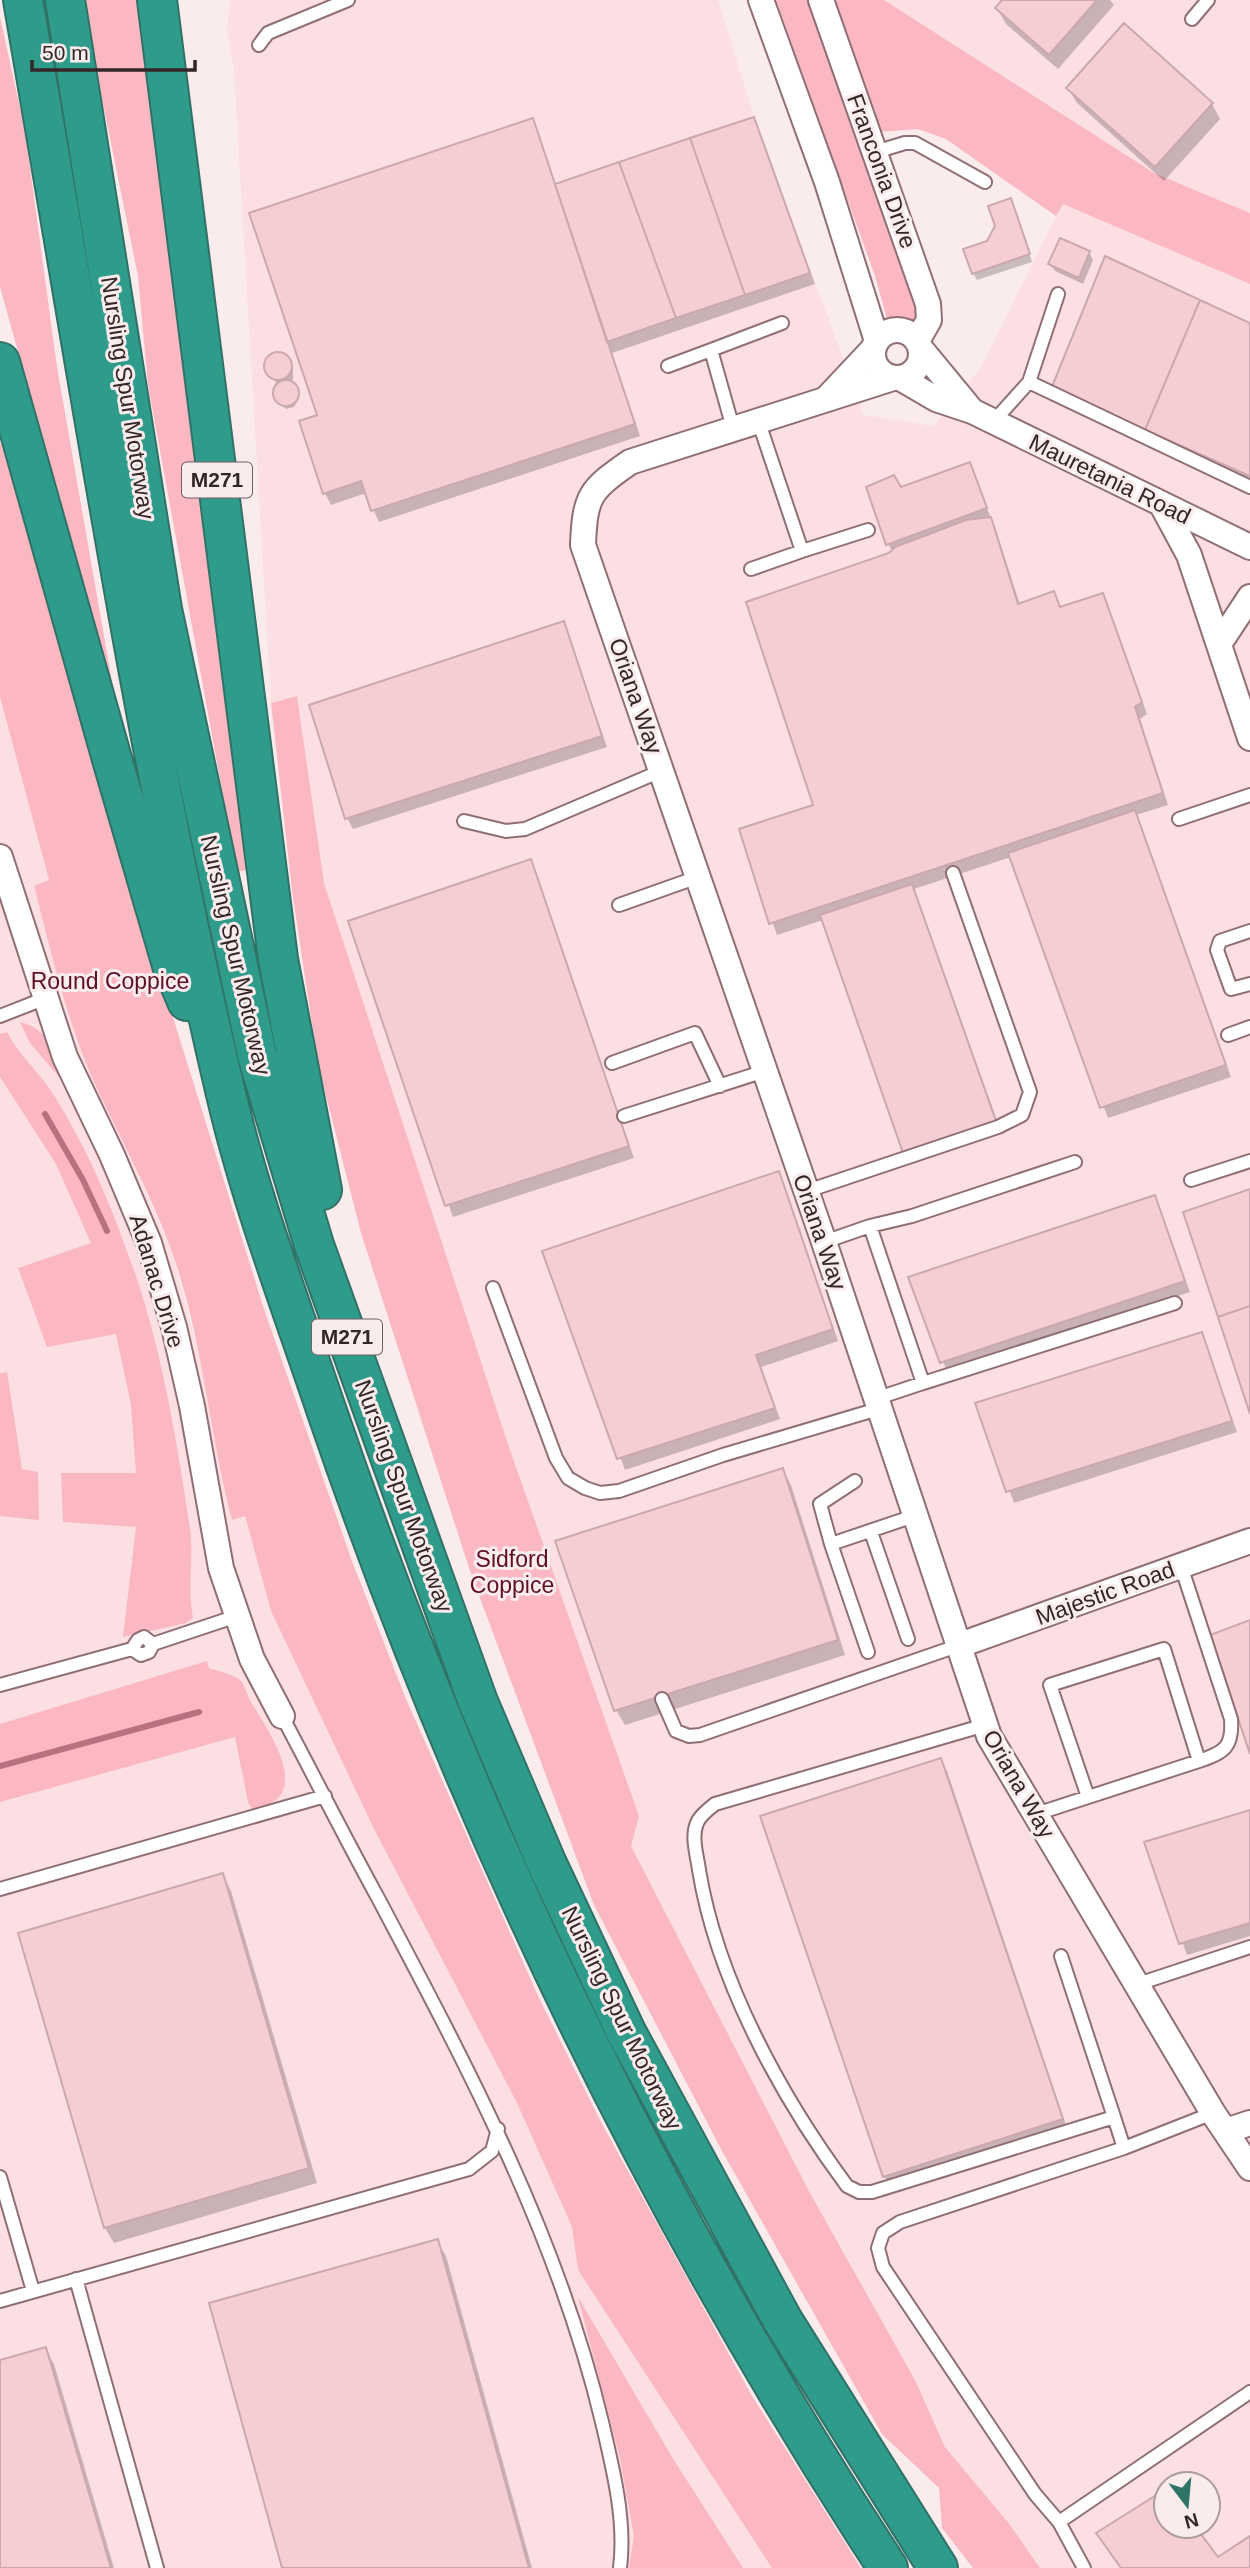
<svg xmlns="http://www.w3.org/2000/svg" width="1250" height="2568" font-family="Arial,sans-serif">
  <style>
    .built { fill: #fbdfe3; fill-rule: evenodd }
    .green { fill: #fbb7c2 }
    .shadow { fill: #0003 }
    .lines { fill: none; stroke-linecap: round; stroke-linejoin: round }
    .stream { stroke: #b7727f; stroke-width: 6 }
    .building { fill: #f5ced4; stroke: #cba8ad; stroke-width: 2 }
    .service-casing { stroke: #8f6f74; stroke-width: 16 }
    .minor-casing { stroke: #8f6f74; stroke-width: 28 }
    .motorway-casing { stroke: #317268; stroke-width: 42 }
    .service { stroke: #fff; stroke-width: 12 }
    .minor { stroke: #fff; stroke-width: 24 }
    .motorway { stroke: #2f9b8a; stroke-width: 38 }
    .labels { text-anchor: middle; stroke-width: 6; stroke-linejoin: round; paint-order: stroke }
    .shield { fill: #faebed; stroke: #6f6163; stroke-width: 2 }
    .shield-label { font-size: 21px; font-weight: bold; fill: #342628 }
    .street-label { font-size: 23px; fill: #342628; stroke: #faebed }
    .park-label { font-size: 23px; fill: #5f0e28; stroke: #faebed }
  </style>
  <rect width="100%" height="100%" fill="#faebed"/>
  <path class="built" d="M230,0H718L754,117L864,415L933,426L982,366L1063,203L1250,284V2568H1040L1011,2526L945,2447L915,2380L810,2193L631,1846L639,1816L509,1447L324,883L297,696L271,703L234,70L227,30ZM1166,2484H1208V2526H1166Z
    M884,0H1250V213L1154,173Z
    M0,697L49,880L34,886L62,996L99,1092L117,1125L172,1253L208,1388L233,1520L245,1516L271,1611L374,1829L517,2103L572,2227L578,2270L772,2568H0Z"/>
  <path class="green" d="M82,0H144L250,869L237,872L148,385L138,276Z
    M776,0H813L919,293V325L911,321L890,323L887,319L875,276Z
    M833,0H884L1154,173L1250,213V284L1063,204L1056,216L946,139L918,129L879,132Z
    M0,17L25,131L57,367L115,699L0,287Z
    M0,442L37,549L166,995L264,1309L352,1561L406,1699L539,1998L601,2122L752,2396L861,2568H772L578,2270L572,2227L517,2103L374,1829L271,1611L245,1516L232,1520C209,1432 203,1339 172,1252C152,1197 124,1145 99,1093C68,1027 52,956 34,886L49,880L0,697Z
    M297,696L324,883L509,1447L639,1816L631,1846L810,2193L915,2380L945,2447L1011,2526L1040,2568H973L942,2528L939,2488L882,2434L722,2151L594,1905L470,1571L361,1233L318,1064L292,890L271,703Z
    M20,1022C51,1029 56,1058 66,1085L30,1043Z
    M7,1032C18,1054 38,1071 51,1091C89,1149 115,1215 137,1279C163,1357 178,1447 190,1529C194,1559 187,1588 193,1618L186,1623L123,1637L136,1527L63,1522L61,1473H136L131,1405L116,1334L47,1347L18,1268L91,1243L56,1164L0,1077V1034Z
    M7,1372L22,1469L38,1472L39,1520L0,1516V1373Z
    M207,1661L209,1668C217,1671 233,1674 240,1680C245,1685 248,1698 252,1704C271,1734 316,1800 252,1809L248,1802L235,1737L0,1802V1724Z
    M578,2297L672,2457L743,2568H629L634,2536L620,2459Z"/>
  <path class="shadow" d="M1004,0H1110L1114,5L1058,69L1006,24L997,8Z
    M1068,88L1212,104L1220,119L1164,181L1077,103Z
    M753,119L815,284L612,353L640,436L379,522L366,493L331,505L325,493L319,416L532,121L556,185Z
    M1014,207L1032,262L977,280L973,273L988,242Z
    M1089,252L1093,260L1083,284L1055,271L1050,264Z
    M1250,325V486L1062,404Z
    M275,354L283,355L293,368V379L290,383L299,398L294,407L286,409L278,402L275,391L278,385L267,370V362Z
    M969,465L996,530L1020,605L1053,593L1061,608L1102,595L1108,607L1147,714L1140,719L1168,805L1136,815L1231,1077L1108,1118L1011,857L914,889L1001,1132L912,1163L823,920L777,935L741,830L815,806L892,551L888,544L901,490Z
    M564,624L607,747L353,829L347,818Z
    M530,861L634,1158L453,1217L351,922Z
    M778,1173L838,1341L761,1367L780,1419L625,1470L545,1252Z
    M1154,1197L1190,1292L948,1374L910,1278Z
    M1201,1334L1237,1432L1014,1503L977,1405Z
    M783,1470L791,1485L845,1655L625,1725L616,1710Z
    M941,1760L947,1771L1068,2131L891,2187L884,2176Z
    M1250,1812V1936L1187,1955L1146,1843Z
    M223,1875L231,1891L317,2183L114,2243L105,2228L20,1935Z
    M437,2241L446,2256L532,2568H284Z
    M45,2349L54,2364L114,2568H0V2362Z"/>
  <g class="lines">
    <path class="stream" d="M45,1114L83,1180L107,1231
      M0,1766L199,1712"/>
  </g>
  <path class="building" d="M1002,0H1097L1049,55L995,8Z
    M1124,23L1213,103L1155,167L1066,88Z
    M754,117L810,273L745,295L690,138Z
    M533,118L635,424L371,511L361,481L323,494L299,421L317,415L249,213Z
    M690,138L745,295L676,318L619,162Z
    M619,162L676,318L607,342L555,184Z
    M1011,198L1030,254L972,274L963,249L987,241L995,226L988,206Z
    M1060,238L1090,251L1079,278L1048,264Z
    M1105,256L1200,300L1145,430L1051,389Z
    M1200,300L1250,323V476L1145,430Z
    M264 366a14 14 0 1 1 28 0a14 14 0 1 1-28 0Z
    M273 393a13 13 0 1 1 26 0a13 13 0 1 1-26 0Z
    M970,462L987,508L886,545L866,487L894,475L901,487Z
    M991,517L1018,604L1054,591L1060,607L1103,593L1142,702L1135,707L1163,793L769,924L739,829L813,805L746,602L889,553L895,547L966,520Z
    M564,621L602,736L345,819L309,705Z
    M1135,810L1226,1065L1100,1108L1008,853Z
    M531,859L629,1146L445,1206L348,921Z
    M912,884L996,1121L903,1153L820,915Z
    M779,1171L833,1329L756,1355L775,1408L617,1459L542,1251Z
    M1250,1189V1306L1218,1317L1183,1212Z
    M1155,1195L1185,1281L940,1363L908,1277Z
    M1250,1306V1414L1218,1317Z
    M1202,1332L1232,1421L1006,1492L975,1403Z
    M783,1468L838,1640L614,1711L555,1541Z
    M1250,1620V1754L1210,1635Z
    M941,1758L1063,2119L883,2177L760,1816Z
    M1250,1810V1923L1179,1944L1144,1842Z
    M223,1873L309,2168L104,2228L18,1933Z
    M438,2239L529,2568H282L209,2303Z
    M46,2347L111,2568H0V2360Z
    M1166,2489V2526H1195L1218,2557L1250,2536V2568H1121L1096,2533Z"/>
  <g class="lines">
    <defs>
      <path id="service" d="M1192,19L1208,0
        M259,45L268,33L348,0
        M875,152L905,143H915L985,182
        M668,366L711,350
        M1029,382L1058,294
        M758,420L802,551L868,530
        M993,422L1029,382L1250,487
        M733,428L711,350L782,323
        M751,569L802,551
        M1179,819L1250,795
        M464,821L506,831L525,829L661,771
        M619,905L698,877
        M1250,931L1220,941L1217,950L1231,989L1250,984
        M0,1016L46,998
        M1228,1035L1250,1027
        M612,1063L695,1033L720,1086
        M624,1116L765,1071
        M1191,1180L1250,1161
        M807,1191L998,1127L1022,1115L1030,1092L953,873
        M870,1226L912,1216L1075,1162
        M824,1242L870,1226L923,1383L875,1399
        M493,1288L556,1458L568,1478L585,1488L600,1493L619,1491L723,1455L878,1409
        M923,1383L1175,1303
        M871,1532L908,1639
        M831,1544L820,1504L855,1481
        M1181,1566L1231,1719C1233,1747 1225,1752 1199,1761
        M132,1649L141,1655L149,1652L153,1644L237,1616
        M868,1652L831,1544L914,1516
        M0,1685L132,1649L138,1640L144,1637L153,1644
        M662,1699L676,1731L689,1736L700,1735L960,1645
        M282,1716C314,1776 345,1838 378,1898C467,2066 558,2236 602,2422C613,2469 626,2520 620,2568
        M985,1725L715,1804C709,1809 700,1815 697,1823C691,1837 697,1855 699,1870C717,1980 781,2097 847,2186L859,2192H872L1114,2117L1124,2148L1213,2113
        M1036,1814L1199,1761L1164,1649L1050,1685L1088,1797
        M0,1889L325,1796
        M1061,1956L1114,2117
        M1138,1984L1250,1947
        M1124,2148L900,2222L883,2233L878,2248L883,2267L1035,2494L1059,2522L1250,2392
        M0,2177L33,2291
        M76,2279L157,2568
        M0,2301L469,2169L492,2151L498,2129
        M1059,2522L1084,2568"/>
      <path id="minor" d="M761,0L827,182L877,341
        M821,0L928,304L929,320L917,341
        M873 354a24 24 0 1 1 48 0a24 24 0 1 1-48 0Z
        M920,348L972,411
        M893,378L630,462C590,490 585,495 583,545L824,1242L989,1736L1213,2113L1250,2168
        M900,378L936,399L972,411L1250,547
        M827,398L874,348
        M1162,505L1189,555L1250,738
        M1219,644L1250,597
        M0,857L65,1057L112,1155L149,1243L174,1327L192,1406L221,1568L252,1659L282,1716
        M960,1645L1250,1541
        M1226,2131L1250,2123"/>
      <path id="motorway" d="M23,0C87,365 141,733 226,1094C251,1201 291,1305 326,1409C465,1816 652,2208 888,2568
        M65,0L162,609L257,1055L314,1245L478,1702L546,1862L626,2032L783,2321L938,2568
        M157,0L278,959L322,1190
        M0,362L112,759L172,965L187,1001"/>
    </defs>
    <use href="#service" class="service-casing"/>
    <use href="#minor" class="minor-casing"/>
    <use href="#motorway" class="motorway-casing"/>
    <use href="#service" class="service"/>
    <use href="#minor" class="minor"/>
    <use href="#motorway" class="motorway"/>
  </g>
  <g class="labels">
    <g class="shield">
      <rect x="182" y="462.5" width="70" height="35" rx="5"/>
      <rect x="312" y="1319.5" width="70" height="35" rx="5"/>
    </g>
    <g class="shield-label">
      <text x="217" y="487">M271</text>
      <text x="347" y="1344">M271</text>
    </g>
    <g class="street-label">
      <text transform="translate(882 171) rotate(70)" y="8">Franconia Drive</text>
      <text transform="translate(128 398) rotate(81)" y="8">Nursling Spur Motorway</text>
      <text transform="translate(1110 479) rotate(26)" y="8">Mauretania Road</text>
      <text transform="translate(636 696) rotate(71)" y="8">Oriana Way</text>
      <text transform="translate(236 955) rotate(77)" y="8">Nursling Spur Motorway</text>
      <text transform="translate(820 1232) rotate(71)" y="8">Oriana Way</text>
      <text transform="translate(157 1281) rotate(73)" y="8">Adanac Drive</text>
      <text transform="translate(404 1496) rotate(70)" y="8">Nursling Spur Motorway</text>
      <text transform="translate(1105 1593) rotate(-20)" y="8">Majestic Road</text>
      <text transform="translate(1019 1784) rotate(60)" y="8">Oriana Way</text>
      <text transform="translate(622 2018) rotate(64)" y="8">Nursling Spur Motorway</text>
    </g>
    <g class="park-label">
      <text x="110" y="989">Round Coppice</text>
      <text x="512" y="1567">Sidford<tspan x="512" dy="26">Coppice</tspan></text>
    </g>
  </g>
  <g transform="translate(1187 2505) rotate(164)"><circle r="33" fill="#faebed" stroke="#ab9c9e" stroke-width="2"/>
  <path d="M0-5L12 26L0 18L-12 26Z" fill="#307468"/>
  <text y="-10" font-size="19" font-weight="bold" text-anchor="middle" fill="#342628">N</text>
  </g>
  <path d="M32 60v10h163v-10" fill="none" stroke="#342628" stroke-width="3.5"/>
  <text x="42" y="60" font-size="21" fill="#342628" stroke="#faebed" stroke-width="5" paint-order="stroke">50 m</text>
</svg>
